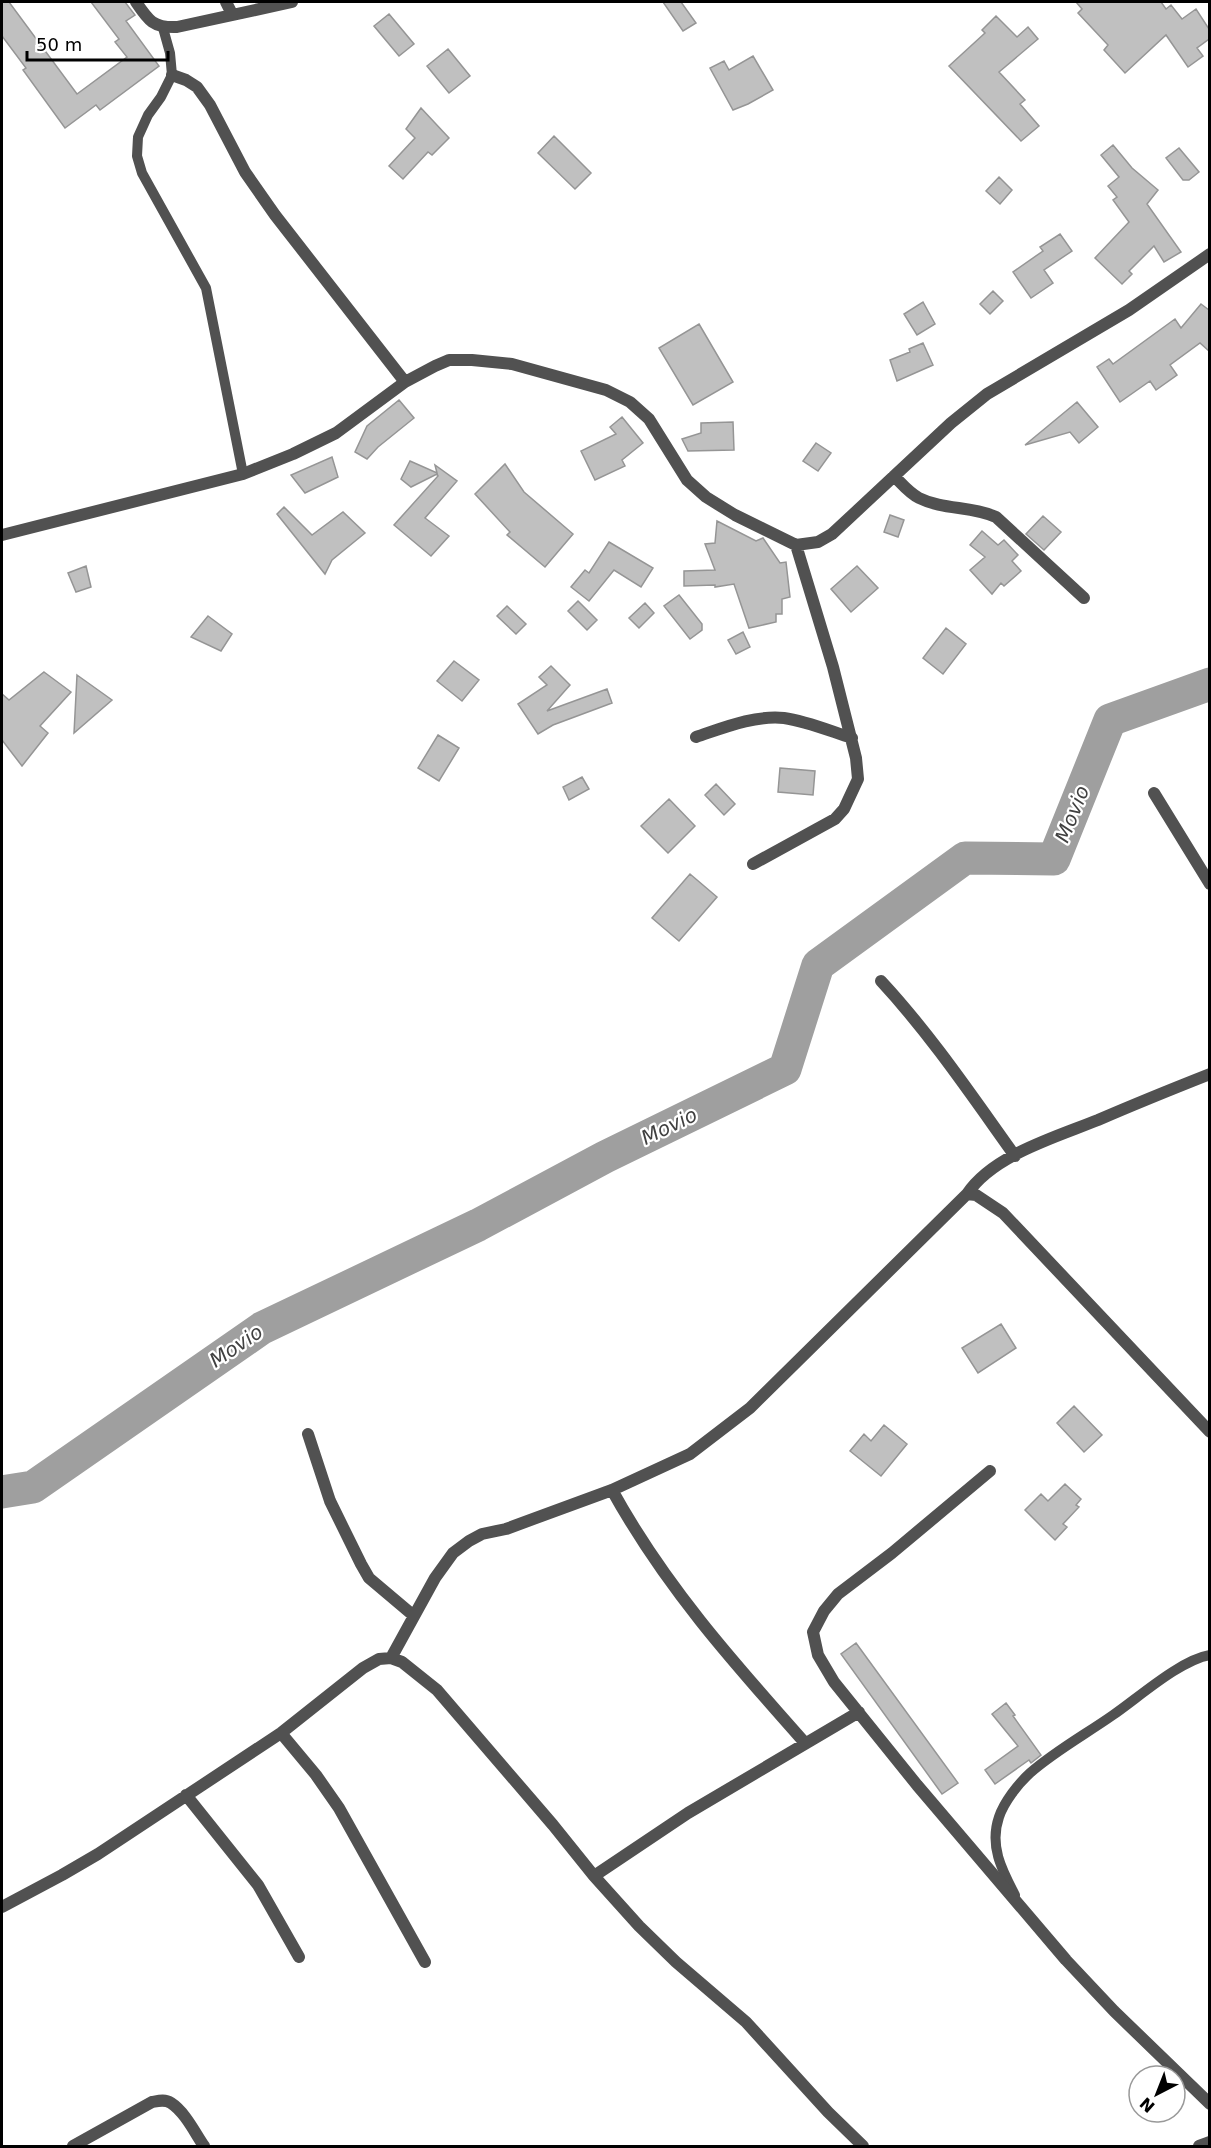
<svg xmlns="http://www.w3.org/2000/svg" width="1211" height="2148" font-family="'DejaVu Sans',sans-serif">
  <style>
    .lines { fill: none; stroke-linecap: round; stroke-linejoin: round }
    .river { stroke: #9f9f9f; stroke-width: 33 }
    .building { fill: #c0c0c0; stroke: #959595; stroke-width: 1.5 }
    .lane { stroke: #515151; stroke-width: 10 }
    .street { stroke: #515151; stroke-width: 12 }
    .labels { text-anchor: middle; stroke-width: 4.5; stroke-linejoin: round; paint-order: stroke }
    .water-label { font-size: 20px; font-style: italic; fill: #404040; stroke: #fff }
  </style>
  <rect width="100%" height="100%" fill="#fff"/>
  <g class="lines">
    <path class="river" d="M2,1492L33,1487L262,1328L478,1225L605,1157L785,1069L818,965L965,858L1054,859L1110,720L1210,684"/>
  </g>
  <path class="building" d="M2,2H9L77,94L127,57L115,42L119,39L91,2H125L135,15L126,21L159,66L100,110L96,105L65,128L23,70L26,68L2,36Z
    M663,2H681L696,23L683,31Z
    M1076,2H1161L1166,9L1171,5L1182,19L1196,9L1209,29V39L1197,48L1203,56L1188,67L1166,35L1125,73L1104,50L1108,45L1078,13L1082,9Z
    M389,14L414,44L399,56L374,26Z
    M996,16L1017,37L1028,27L1038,39L999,72L1025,100L1020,104L1039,126L1021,141L949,66L985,33L982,30Z
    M448,49L470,76L449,93L427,66Z
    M753,56L773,90L748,104L733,110L710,68L724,61L729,70Z
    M421,108L449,138L432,155L428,152L403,179L389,166L415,138L406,129Z
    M554,136L591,173L575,189L538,153Z
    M1113,145L1132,168L1158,190L1147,204L1181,252L1164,262L1154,246L1129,271L1132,274L1122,284L1095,258L1129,222L1113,200L1117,197L1108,186L1119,177L1101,155Z
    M1179,148L1199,172L1189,180H1183L1166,158Z
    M999,177L1012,190L1000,204L986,191Z
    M1060,234L1072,251L1044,270L1053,283L1031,298L1013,272L1043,251L1040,247Z
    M993,291L1003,301L990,314L980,304Z
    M923,302L935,324L917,335L904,314Z
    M1201,304L1209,310V351L1200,343L1170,365L1177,375L1156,390L1150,381L1120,402L1097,367L1109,359L1113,364L1175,319L1181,328Z
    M699,324L733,382L693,405L659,348Z
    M923,343L933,365L897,381L890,360L910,352L909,349Z
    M399,400L414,418L378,447L367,459L355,452L367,426Z
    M1077,402L1098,427L1079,443L1070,432L1025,445Z
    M622,417L643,443L622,460L625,466L595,480L581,451L616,434L610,427Z
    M733,422L734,450L688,451L682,439L701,433V423Z
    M816,443L831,453L818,471L803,461Z
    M332,457L338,477L305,493L291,475Z
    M410,461L437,473L435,465L457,481L425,518L449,536L431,556L394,525L438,476L437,474L411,487L401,479Z
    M505,464L524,492L573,534L545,567L507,535L510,532L475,494Z
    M284,507L312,535L343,512L365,533L332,560L325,574L277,514Z
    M890,515L904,520L898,537L884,532Z
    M1043,516L1061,532L1044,550L1026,534Z
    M717,521L756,541L763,538L780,563L786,562L790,597L782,599V614H776V622L749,628L734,584L715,587V585L684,586V571L715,570L705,544L715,543Z
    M982,531L998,545L1004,540L1018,555L1012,561L1021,571L1004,586L1001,583L992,594L970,570L985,557L970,545Z
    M609,542L653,568L641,587L614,570L589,601L571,587L585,570L589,573Z
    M86,566L91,587L76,592L68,573Z
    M857,566L878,588L851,612L831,589Z
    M679,595L702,624V630L690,639L664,606Z
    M578,601L597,620L587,630L568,611Z
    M645,603L654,613L639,628L629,618Z
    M507,606L526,624L516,634L497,616Z
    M208,616L232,634L221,651L191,637Z
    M946,628L966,644L943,674L923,658Z
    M743,632L750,647L736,654L728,640Z
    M454,661L479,680L462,701L437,681Z
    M551,666L570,685L547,711L607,689L612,703L553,725L538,734L518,704L547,685L539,677Z
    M44,672L71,692L40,726L48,733L22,766L2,740V694L9,700Z
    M77,675L112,700L74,733L75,714Z
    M438,735L459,748L439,781L418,768Z
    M780,768L815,771L813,795L778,792Z
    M582,777L589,789L569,800L563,787Z
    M716,784L735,804L724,815L705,795Z
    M669,799L695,826L668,853L641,826Z
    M690,874L717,897L679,941L652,918Z
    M1001,1324L1016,1348L978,1373L962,1348Z
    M1074,1406L1102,1435L1084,1452L1057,1423Z
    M884,1425L907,1444L881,1476L850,1451L864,1434L871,1441Z
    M1065,1484L1081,1499L1076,1505L1079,1507L1063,1524L1067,1527L1055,1540L1025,1510L1041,1494L1048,1501Z
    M856,1643L958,1783L942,1794L841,1654Z
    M1006,1703L1015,1715L1013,1716L1041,1755L1031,1763L1029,1760L995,1784L985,1770L1018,1746L992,1714Z"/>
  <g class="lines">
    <path class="lane" d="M163,28L170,53L172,75L161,97L148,115L138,137L137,156L142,173L206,288L243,474
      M1015,1895C1002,1870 989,1846 999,1817C1004,1802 1018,1784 1030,1773C1055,1751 1086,1734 1113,1715C1138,1698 1180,1660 1210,1655"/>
    <path class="street" d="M136,2C148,20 153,28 177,27L292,2
      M226,2L232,14
      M172,75L186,80L197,87L210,105L245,172L275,215L405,382
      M894,476C902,484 909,493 919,498C943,510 972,506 996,517L1084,598
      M2,535L243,474L293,454L336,433L405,382L435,366L449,360H472L512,364L606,390L630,402L649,419L687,480L706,497L735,515L796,545L818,542L832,534L951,423L987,394L1129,310L1210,254
      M696,737C723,728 754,715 784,718C806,721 830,731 852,738
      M1154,793L1210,884
      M753,864L835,819L844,809L858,779L856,758L833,667L796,545
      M881,981C931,1035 972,1096 1015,1156
      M967,1194C993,1155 1056,1137 1098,1120C1135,1104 1172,1089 1210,1074
      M308,1434L330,1501L361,1564L369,1578L414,1616
      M990,1471L892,1553L838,1594L824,1611L813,1632L818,1655L834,1682L917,1785L1066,1960L1114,2011L1210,2104
      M612,1490C665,1586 733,1662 805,1743
      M391,1658L435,1578L453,1553L469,1541L482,1534L506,1529L612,1490L690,1454L750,1408L967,1194L976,1195L1003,1213L1210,1432
      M281,1733L316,1775L339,1808L425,1962
      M186,1795L258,1885L299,1957
      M594,1876L688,1813L859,1712
      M2,1907L62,1875L98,1854L281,1733L363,1668L379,1659L391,1658L402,1662L437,1690L553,1825L594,1876L639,1926L676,1962L746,2022L828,2112L863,2146
      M73,2146L152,2102C158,2101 165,2099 171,2103C185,2112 195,2133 204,2146
      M1199,2146L1210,2142"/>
  </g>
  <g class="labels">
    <g class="water-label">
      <text transform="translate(1072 814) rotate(-68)" y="7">Movio</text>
      <text transform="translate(669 1126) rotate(-26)" y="7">Movio</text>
      <text transform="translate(236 1346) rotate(-34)" y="7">Movio</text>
    </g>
  </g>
  <rect width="1211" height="2148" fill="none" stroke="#000000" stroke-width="6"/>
  <g transform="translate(1157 2094) rotate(222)"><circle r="28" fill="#ffffff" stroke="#999999" stroke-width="1.5"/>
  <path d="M0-4.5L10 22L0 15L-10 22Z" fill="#000000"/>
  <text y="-9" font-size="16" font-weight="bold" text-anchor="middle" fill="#000000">N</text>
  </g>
  <path d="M27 51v9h141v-9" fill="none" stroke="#000000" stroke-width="3"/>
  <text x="36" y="51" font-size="18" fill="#000000" stroke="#ffffff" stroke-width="4.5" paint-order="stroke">50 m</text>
</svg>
